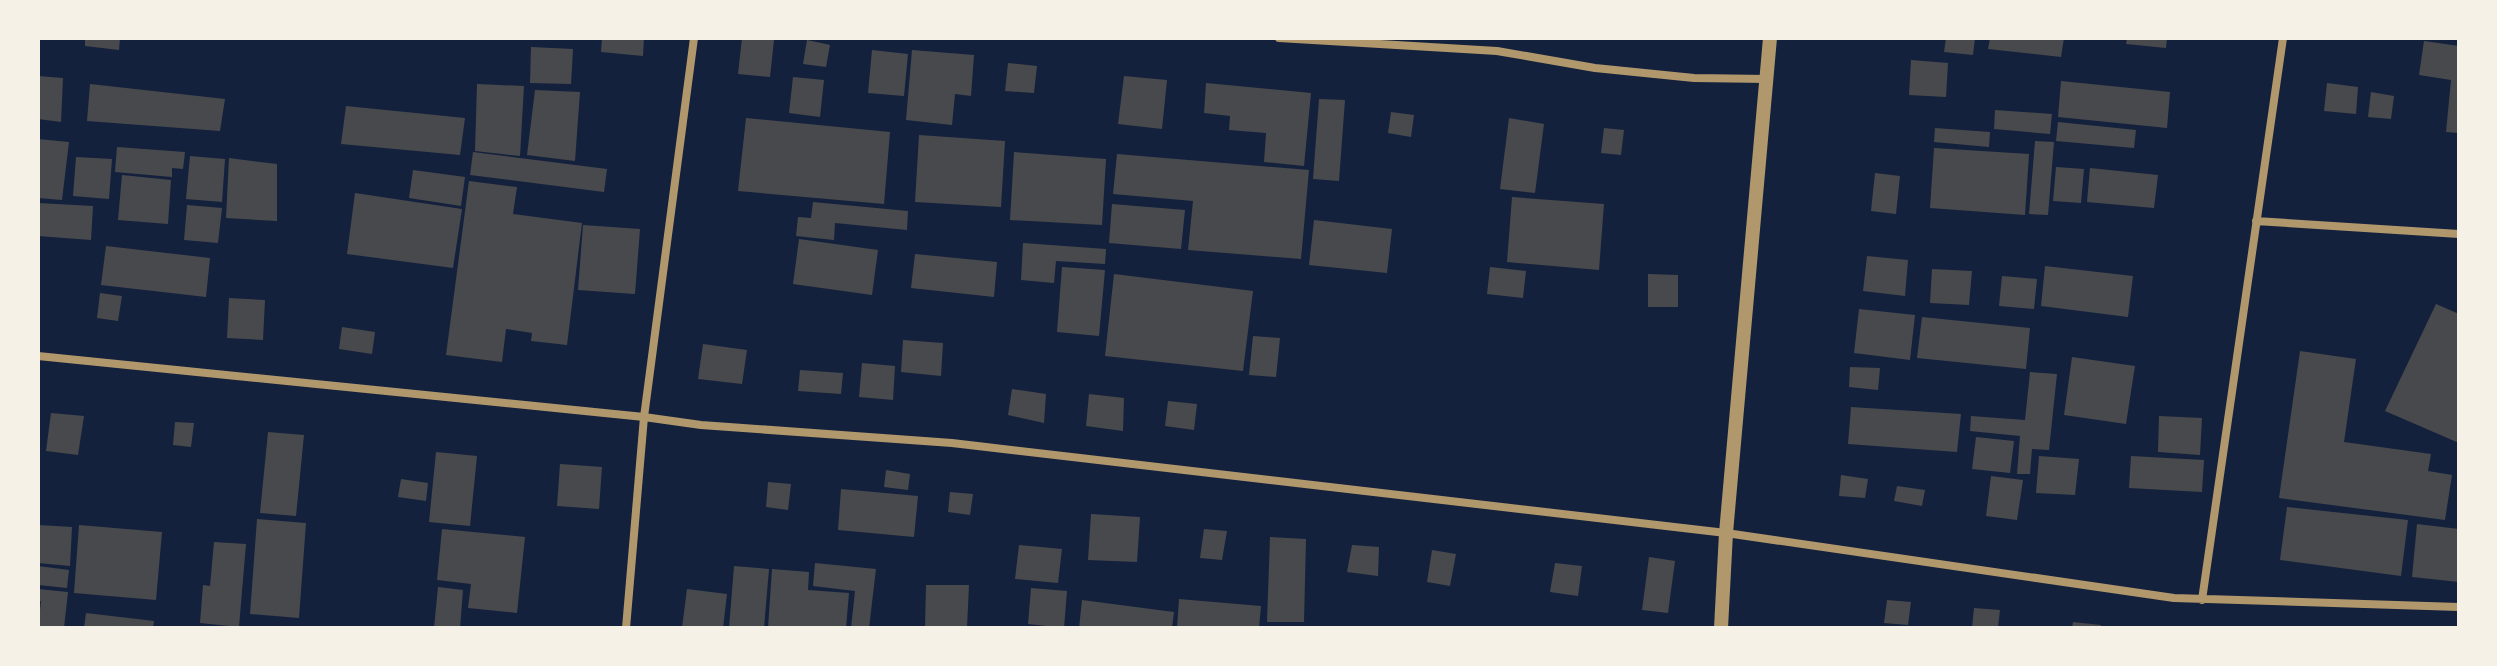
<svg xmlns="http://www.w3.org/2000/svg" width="2497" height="666" font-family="'PT Sans',sans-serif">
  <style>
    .building { fill: #48494c }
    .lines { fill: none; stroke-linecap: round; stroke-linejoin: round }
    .minor { stroke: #b1986c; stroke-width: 8 }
    .tertiary { stroke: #b1986c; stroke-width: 14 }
  </style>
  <rect width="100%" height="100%" fill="#14213d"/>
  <path class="building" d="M85,38H120L119,50L85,46Z
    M602,38H644L643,56L601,52Z
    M742,38L774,40L770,77L738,74Z
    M1946,38H1975L1973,55L1944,52Z
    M1990,38H2064L2061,57L1988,49Z
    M2127,38H2167L2166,48L2126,44Z
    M807,40L830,45L826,67L803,64Z
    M2424,41L2459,46V133L2446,132L2451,80L2419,75Z
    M531,47L573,49L571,84L530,83Z
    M872,50L908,54L904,96L868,93Z
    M912,50L974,55L971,96L955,94L952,125L906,120Z
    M1911,60L1948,63L1946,97L1909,95Z
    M1008,63L1037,66L1034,93L1005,91Z
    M38,76L63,78L61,122L38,119Z
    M1124,76L1167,80L1162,129L1118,124Z
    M793,77L824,80L820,117L789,113Z
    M2061,81L2170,92L2167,128L2058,117Z
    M1206,83L1311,93L1304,166L1264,162L1266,133L1229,130L1230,116L1204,113Z
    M2327,83L2358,87L2356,114L2324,111Z
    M90,84L225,99L220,131L87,121Z
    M477,84L524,86L520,156L475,151Z
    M535,90L580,92L575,161L527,155Z
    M2371,92L2394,96L2391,119L2368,117Z
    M1319,99L1345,100L1339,181L1313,179Z
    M346,106L465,118L460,155L341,144Z
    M1995,110L2052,114L2050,134L1994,129Z
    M1391,112L1414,115L1411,137L1388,133Z
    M746,118L890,132L884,204L738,191Z
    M1509,118L1544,124L1535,193L1500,189Z
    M2058,122L2136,130L2134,148L2056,141Z
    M1604,128L1624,130L1621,155L1601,153Z
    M1935,128L1990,132L1989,147L1934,142Z
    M919,135L1005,141L1001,207L915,202Z
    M38,139L69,142L62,200L38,198Z
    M2035,141L2054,142L2048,215L2029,214Z
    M117,147L185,152L183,169L172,168V177L115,172Z
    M1934,148L2029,154L2025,215L1930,208Z
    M473,152L607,169L604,192L470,175Z
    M1014,152L1106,159L1102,225L1010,220Z
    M1117,154L1309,170L1301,259L1188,250L1193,201L1113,194Z
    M190,156L225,159L222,202L186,199Z
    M76,157L112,159L109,199L73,196Z
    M229,158L277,164V221L226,218Z
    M2056,167L2084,169L2081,203L2053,201Z
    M2090,168L2158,175L2154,208L2087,202Z
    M413,170L465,177L461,206L409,198Z
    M1875,173L1900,176L1896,214L1871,211Z
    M122,175L171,180L168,224L118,220Z
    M469,181L517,187L513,214L582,223L567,345L531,341L532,333L506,329L502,362L446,355Z
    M355,193L462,209L453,268L347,254Z
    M1512,197L1604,204L1599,270L1507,262Z
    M813,202L908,211L907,230L835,223L834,240L796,236L798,217L811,218Z
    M38,203L93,206L91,240L38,236Z
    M1112,204L1185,210L1181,249L1109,243Z
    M187,205L222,208L218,243L184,240Z
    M1314,220L1392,229L1387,273L1309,265Z
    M583,225L640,229L635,294L578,290Z
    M799,239L878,250L872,295L793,284Z
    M1023,243L1106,249L1105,264L1056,261L1054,283L1021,280Z
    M106,246L210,258L206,297L101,285Z
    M915,254L997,262L994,297L911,288Z
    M1867,256L1908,260L1905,296L1863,291Z
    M2045,266L2133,276L2128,317L2041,306Z
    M1062,267L1105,270L1099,336L1057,332Z
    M1490,267L1526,271L1523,298L1487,294Z
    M1932,269L1972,271L1969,305L1930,303Z
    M1114,274L1253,291L1243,371L1105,356Z
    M1648,274L1678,275V307H1648Z
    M2002,276L2037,279L2034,309L1999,306Z
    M100,293L122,296L118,321L97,318Z
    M229,298L265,300L263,340L227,338Z
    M2436,304L2459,314V443L2385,411Z
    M1859,309L1915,315L1910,360L1854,353Z
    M1922,317L2030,328L2026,369L1917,358Z
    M342,327L375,332L372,354L339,349Z
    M1253,336L1280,338L1276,377L1249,375Z
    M903,340L943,343L941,376L901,372Z
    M703,344L747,350L742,384L698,379Z
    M2300,351L2356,359L2344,442L2431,454L2428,471L2452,475L2445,520L2279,498Z
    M2072,357L2135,366L2126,424L2064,415Z
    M862,363L895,366L893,400L859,397Z
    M1850,367L1880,368L1878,390L1849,387Z
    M800,370L843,373L841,394L798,391Z
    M2030,372L2057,374L2049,450L2032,449L2030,474H2017L2020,436L1970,431L1971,416L2025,420Z
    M1012,389L1046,394L1044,423L1008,415Z
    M1089,394L1124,398L1123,431L1086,426Z
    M1168,401L1197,404L1194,430L1165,426Z
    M1851,407L1961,414L1957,452L1848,444Z
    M51,413L84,416L78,455L46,451Z
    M2159,416L2202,418L2200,455L2158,452Z
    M175,422L194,423L191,447L173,445Z
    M268,432L304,435L296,516L260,513Z
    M1976,437L2014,441L2010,473L1972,469Z
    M436,452L477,456L470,526L429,522Z
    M2039,456L2079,459L2075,495L2036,493Z
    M2131,456L2204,460L2202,492L2129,488Z
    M560,464L602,467L599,509L557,506Z
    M886,470L910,474L908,490L884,487Z
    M1841,475L1868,479L1865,498L1839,496Z
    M1991,476L2023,480L2017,520L1986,516Z
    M401,479L428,483L426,501L398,497Z
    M768,482L791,484L788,510L766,507Z
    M1897,486L1925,490L1922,506L1894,501Z
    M841,489L918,496L914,537L838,530Z
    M950,492L973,494L970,515L948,512Z
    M2287,507L2408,520L2401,576L2280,560Z
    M1091,514L1140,517L1137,562L1088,560Z
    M257,519L306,523L299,618L250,614Z
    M2417,524L2459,529V582L2412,577Z
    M38,525L72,527L70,566L38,563Z
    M79,525L162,532L156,600L74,593Z
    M442,529L525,537L517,613L468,608L471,584L437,580Z
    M1204,529L1227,531L1222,560L1200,558Z
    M1270,537L1306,539L1304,622H1267Z
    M214,542L246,544L239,627L200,623L203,585L210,586Z
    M1019,545L1062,549L1058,583L1015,579Z
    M1352,545L1379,547L1378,576L1347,572Z
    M1432,550L1456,554L1450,586L1427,582Z
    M1649,557L1675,561L1668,613L1642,610Z
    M815,563L876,569L869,628H851L855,591L813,586Z
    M1555,563L1582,566L1578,596L1550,592Z
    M38,566L69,570L67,588L38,585Z
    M734,566L769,569L764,628H729Z
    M772,569L809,572L808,590L849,593L846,628H768Z
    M926,585H969L967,628H925Z
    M438,587L463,590L460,628H434Z
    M1031,588L1067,591L1064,628L1028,624Z
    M38,589L68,592L64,628H38L41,601H38Z
    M687,589L727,594L723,628H682Z
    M1179,599L1261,606L1259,628H1177Z
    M1082,600L1174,612L1172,628H1079Z
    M1887,600L1911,602L1908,625L1884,623Z
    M1974,608L2000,610L1998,628H1972Z
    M86,613L154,621L153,628H84Z
    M2073,622L2101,625L2100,628H2072Z"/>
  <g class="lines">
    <path class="minor" d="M1279,38L1497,51L1595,68L1694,78L1767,79
      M2256,221L2459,234
      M38,356L644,417L701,425L952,443L1726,533L2174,598L2459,607
      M2202,600L2283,38
      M626,628L644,417L694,38"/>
    <path class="tertiary" d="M1721,628L1726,533L1770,38"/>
  </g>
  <rect width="2497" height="666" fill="none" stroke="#f6f1e7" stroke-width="80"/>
</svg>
